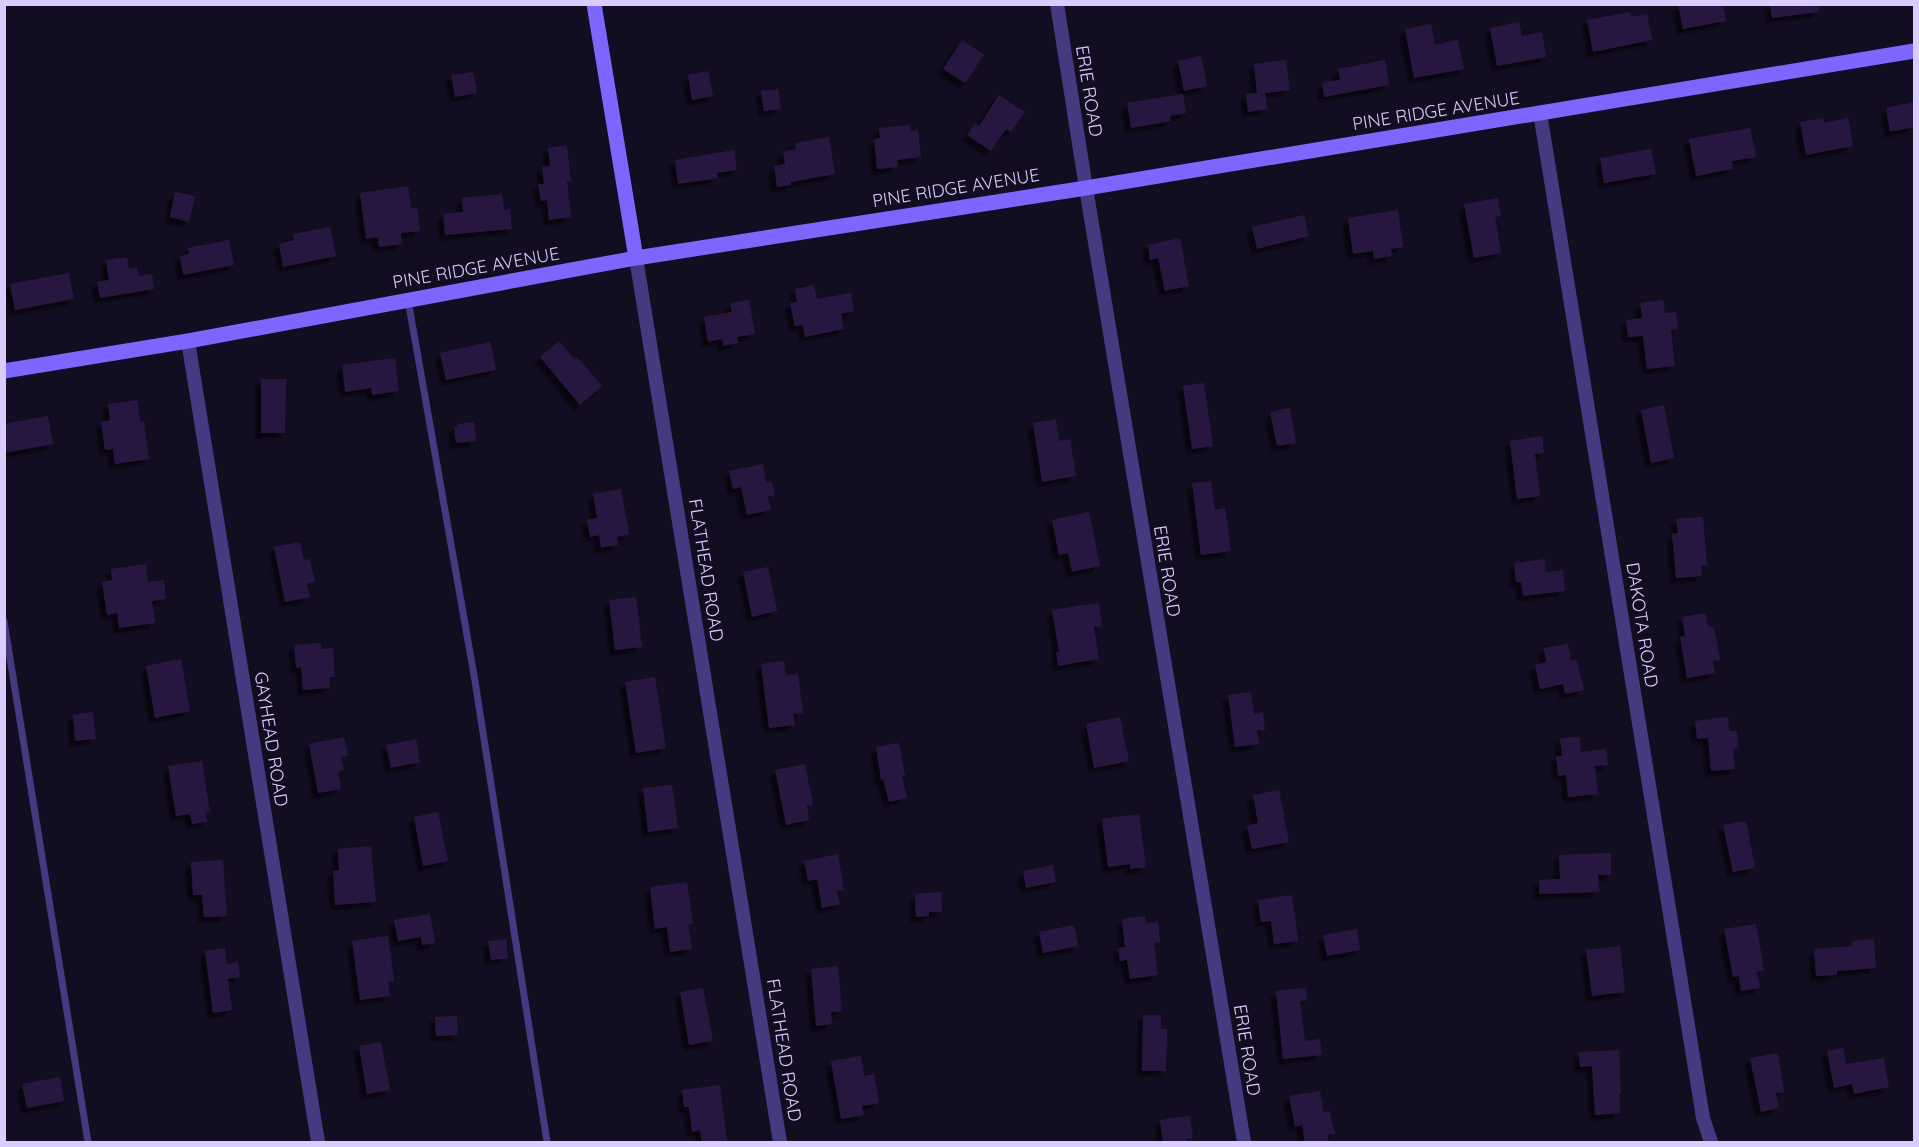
<svg xmlns="http://www.w3.org/2000/svg" width="1919" height="1147" font-family="Quicksand,sans-serif">
  <style>
    .building { fill: #271941; filter: url(#shadow) }
    .lines { fill: none; stroke-linecap: round; stroke-linejoin: round }
    .lane { stroke: #45397f; stroke-width: 7 }
    .street { stroke: #45397f; stroke-width: 14 }
    .secondary { stroke: #7d66fd; stroke-width: 15 }
    .labels { text-anchor: middle; stroke-width: 6; stroke-linejoin: round; paint-order: stroke }
    .street-label { font-size: 18px; fill: #dacdfe; stroke: #130d21 }
  </style>
  <defs>
    <filter id="shadow"><feDropShadow dx="-5.5" dy="5.5" stdDeviation="1.5" flood-color="#0009"/></filter>
  </defs>
  <rect width="100%" height="100%" fill="#130d21"/>
  <path class="building" d="M1678,4H1723L1726,21L1683,29Z
    M1770,4H1819V12L1772,18Z
    M1630,12L1631,17L1647,14L1652,40L1593,52L1587,20Z
    M1519,22L1522,36L1542,32L1546,57L1497,66L1490,28Z
    M1431,24L1435,45L1458,40L1464,69L1414,78L1405,29Z
    M962,40L984,55L965,83L943,69Z
    M1201,56L1207,86L1184,91L1178,61Z
    M1286,60L1290,90L1265,93L1267,109L1248,112L1246,94L1257,93L1254,64Z
    M1385,60L1389,85L1324,97L1322,83L1340,80L1338,69Z
    M708,71L713,96L692,100L688,75Z
    M473,72L477,93L455,97L451,75Z
    M778,89L781,109L764,111L761,91Z
    M1183,94L1186,113L1170,116L1171,121L1131,128L1127,103Z
    M999,95L1025,112L1011,132L1006,129L991,151L967,135L975,123L979,126Z
    M1914,102V127L1890,132L1886,108Z
    M1823,118L1824,123L1848,118L1853,146L1806,155L1800,122Z
    M910,125V131L918,130L921,157L897,160L898,167L877,169L874,139L880,138L879,128Z
    M1750,128L1756,157L1732,161L1733,169L1696,176L1689,139Z
    M829,137L835,174L791,182V185L777,187L774,166L785,164L783,152L796,149L795,143Z
    M567,145L571,181H567L571,217L549,220L547,200L541,201L538,184H544L542,167L550,166L548,148Z
    M1651,149L1656,174L1604,183L1600,158Z
    M734,150L737,170L717,173L718,178L678,184L675,160Z
    M408,186L411,208H417L420,231L401,233L402,244L379,247L378,237L366,239L360,193Z
    M175,192L195,196L189,222L170,217Z
    M502,194L504,210L510,209L512,229L445,235L443,214L463,212L462,198Z
    M1498,198L1501,216L1495,217L1501,253L1474,258L1464,204Z
    M1398,210L1403,247L1391,249L1392,256L1374,259L1373,251L1353,254L1348,218Z
    M1304,215L1309,236L1257,249L1252,227Z
    M330,227L336,256L283,267L279,244L294,240L293,234Z
    M1180,238L1189,286L1165,291L1158,258L1150,260L1148,245Z
    M229,240L234,265L183,275L180,256L189,254L188,248Z
    M127,257L129,269L137,267L139,276L152,274L154,289L100,298L97,282L109,280L106,260Z
    M69,273L74,299L15,310L10,284Z
    M814,285L817,299L851,293L854,311L841,314L844,329L805,337L803,325L795,326L790,303L797,302L795,289Z
    M749,300L755,334L737,337L738,343L723,346L722,339L708,342L704,317L732,312L730,303Z
    M1663,300L1665,313L1676,312L1678,329L1671,330L1675,366L1647,369L1643,336L1628,337L1626,320L1642,318L1640,303Z
    M559,341L574,359L577,357L602,386L580,405L540,357Z
    M490,342L496,370L446,380L440,353Z
    M395,358L399,391L372,395L371,388L345,392L342,365Z
    M261,379H286L285,433H261Z
    M1204,383L1213,446L1192,449L1183,386Z
    M137,400L140,421H144L149,459L115,464L113,449L105,450L101,422L110,420L108,404Z
    M1664,405L1674,458L1651,463L1641,410Z
    M1290,408L1296,443L1277,446L1270,412Z
    M48,416L53,444L4,453V424Z
    M1056,419L1059,441L1070,439L1076,476L1042,482L1033,423Z
    M474,422L476,441L456,443L454,427H458V424Z
    M1542,436L1544,453L1535,454L1540,496L1517,499L1510,441Z
    M763,464L766,483L772,482L775,495L768,497L771,510L747,515L741,487L733,489L729,471Z
    M1211,481L1215,510L1225,508L1231,551L1201,555L1192,483Z
    M621,489L629,534L617,537L618,545L601,548L599,535L590,537L587,520L597,518L593,494Z
    M1089,512L1100,566L1072,572L1068,553L1059,555L1052,520Z
    M1703,517L1707,565H1701L1702,576L1676,578L1672,534L1678,533L1676,519Z
    M300,542L304,560L310,559L315,582L307,584L310,597L285,602L274,547Z
    M1545,559L1546,572L1563,570L1565,591L1523,596L1521,582H1516L1514,563Z
    M146,564L148,582L164,580L166,599L152,601L155,623L119,628L117,613L107,615L102,582L112,580L111,569Z
    M768,567L777,611L752,617L743,572Z
    M636,597L642,647L615,650L609,600Z
    M1099,603L1102,626L1094,627L1099,659L1058,666L1056,652H1059L1052,610Z
    M1706,613L1708,627H1714L1720,660L1713,661L1715,673L1687,678L1680,637L1685,636L1682,617Z
    M321,643V649L333,648L335,677H330V688L303,690L301,667L296,668L294,645Z
    M1568,644L1571,661L1577,660L1584,690L1565,694L1563,684L1540,689L1535,665L1546,662L1544,648Z
    M181,659L190,711L155,718L146,666Z
    M784,661L786,675L798,674L803,713L793,714L795,725L769,728L761,664Z
    M655,677L666,748L636,753L625,682Z
    M1251,692L1254,714L1263,712L1265,730H1257L1259,744L1235,747L1228,695Z
    M93,712L96,739L75,741L73,715Z
    M1120,717L1129,761L1094,768L1086,724Z
    M1728,717L1729,731H1737L1738,748L1733,749L1735,769L1711,771L1708,738L1697,739L1695,721Z
    M344,737L348,756L341,757L344,770L338,772L341,789L318,793L309,744Z
    M1580,737L1581,752L1606,749L1608,765L1595,766L1598,794L1568,797L1566,775L1558,776L1556,756H1562L1560,738Z
    M416,739L420,762L391,768L386,745Z
    M899,743L905,776H902L907,798L889,802L883,779L881,780L876,747Z
    M202,761L210,812H206L207,822L192,824L190,814L176,816L168,766Z
    M805,764L813,805L807,806L809,820L786,825L775,770Z
    M672,785L678,828L648,832L643,788Z
    M1279,790L1289,842L1252,849L1247,826L1258,823L1253,795Z
    M438,812L448,861L423,866L414,817Z
    M1139,814L1146,867L1130,869V864L1108,867L1102,819Z
    M1746,821L1755,868L1733,872L1723,825Z
    M371,846L376,902L335,905L333,871L339,870L338,849Z
    M1611,853V875H1598L1599,892L1539,894V880L1560,879L1559,855Z
    M838,854L844,890L837,891L840,904L822,908L817,879L808,881L804,861Z
    M223,860L227,916L204,917L202,895H193L191,862Z
    M1053,865L1056,882L1026,888L1023,871Z
    M687,882L693,924H688L692,949L670,952L667,927L655,929L650,887Z
    M941,892L942,912H929V916L916,917L915,894Z
    M1292,895L1298,941L1274,944L1271,921L1261,922L1258,900Z
    M430,914L435,943L422,945L421,937L398,941L394,920Z
    M1145,916L1146,923L1158,922L1160,942L1154,943L1158,975L1130,979L1127,960L1120,961L1118,948L1125,947L1122,919Z
    M1756,924L1764,970L1757,972L1760,988L1741,991L1739,976L1733,977L1724,929Z
    M1074,925L1078,946L1043,953L1039,932Z
    M1357,929L1360,950L1327,956L1323,935Z
    M388,936L394,981L388,982L390,996L360,1000L352,941Z
    M506,939L508,958L491,960L488,941Z
    M1874,939L1876,968L1837,971V975L1816,976L1814,949L1853,946L1852,941Z
    M1620,946L1625,992L1592,996L1586,950Z
    M225,948L227,964L238,962L240,977L228,979L232,1010L213,1013L205,951Z
    M838,966L842,1011L831,1012L832,1024L816,1026L811,969Z
    M703,988L713,1041L689,1045L680,992Z
    M1306,988L1307,1000L1300,1001L1305,1041L1320,1039L1322,1055L1283,1059L1276,991Z
    M1143,1015H1161V1029H1167L1166,1071H1142Z
    M457,1016L458,1035L436,1036L435,1017Z
    M381,1042L390,1090L367,1094L359,1046Z
    M1843,1048L1846,1064L1884,1058L1889,1087L1854,1094L1852,1084L1834,1088L1827,1051Z
    M1619,1050L1621,1094H1619L1620,1113L1595,1115L1592,1066L1580,1067L1579,1052Z
    M1778,1053L1784,1092L1776,1093L1779,1108L1761,1112L1750,1058Z
    M861,1056L864,1076L874,1074L879,1103L862,1106L864,1115L841,1119L831,1061Z
    M60,1077L64,1101L27,1108L22,1084Z
    M720,1085L727,1141L702,1143L700,1130L692,1132L689,1107H684L682,1090Z
    M1320,1091L1324,1113L1330,1111L1335,1134L1327,1135L1329,1143H1305L1302,1125L1295,1127L1289,1096Z
    M1190,1116L1193,1138L1187,1139V1143H1163L1160,1120Z"/>
  <g class="lines">
    <path class="lane" d="M408,300L474,675L547,1142
      M4,621L88,1142"/>
    <path class="street" d="M1057,4L1086,188L1244,1142
      M1540,113L1703,1118L1711,1142
      M636,258L780,1142
      M188,341L318,1142"/>
    <path class="secondary" d="M594,4L636,258
      M4,371L188,341L636,258L1086,188L1914,51"/>
  </g>
  <g class="labels">
    <g class="street-label">
      <text transform="translate(1089 91) rotate(81)" y="6">ERIE ROAD</text>
      <text transform="translate(1436 111) rotate(-9)" y="6">PINE RIDGE AVENUE</text>
      <text transform="translate(956 188) rotate(-9)" y="6">PINE RIDGE AVENUE</text>
      <text transform="translate(476 268) rotate(-10)" y="6">PINE RIDGE AVENUE</text>
      <text transform="translate(706 570) rotate(81)" y="6">FLATHEAD ROAD</text>
      <text transform="translate(1167 571) rotate(81)" y="6">ERIE ROAD</text>
      <text transform="translate(1642 625) rotate(81)" y="6">DAKOTA ROAD</text>
      <text transform="translate(271 739) rotate(81)" y="6">GAYHEAD ROAD</text>
      <text transform="translate(784 1050) rotate(81)" y="6">FLATHEAD ROAD</text>
      <text transform="translate(1247 1050) rotate(81)" y="6">ERIE ROAD</text>
    </g>
  </g>
  <rect width="1919" height="1147" fill="none" stroke="#dacdfe" stroke-width="12"/>
</svg>
